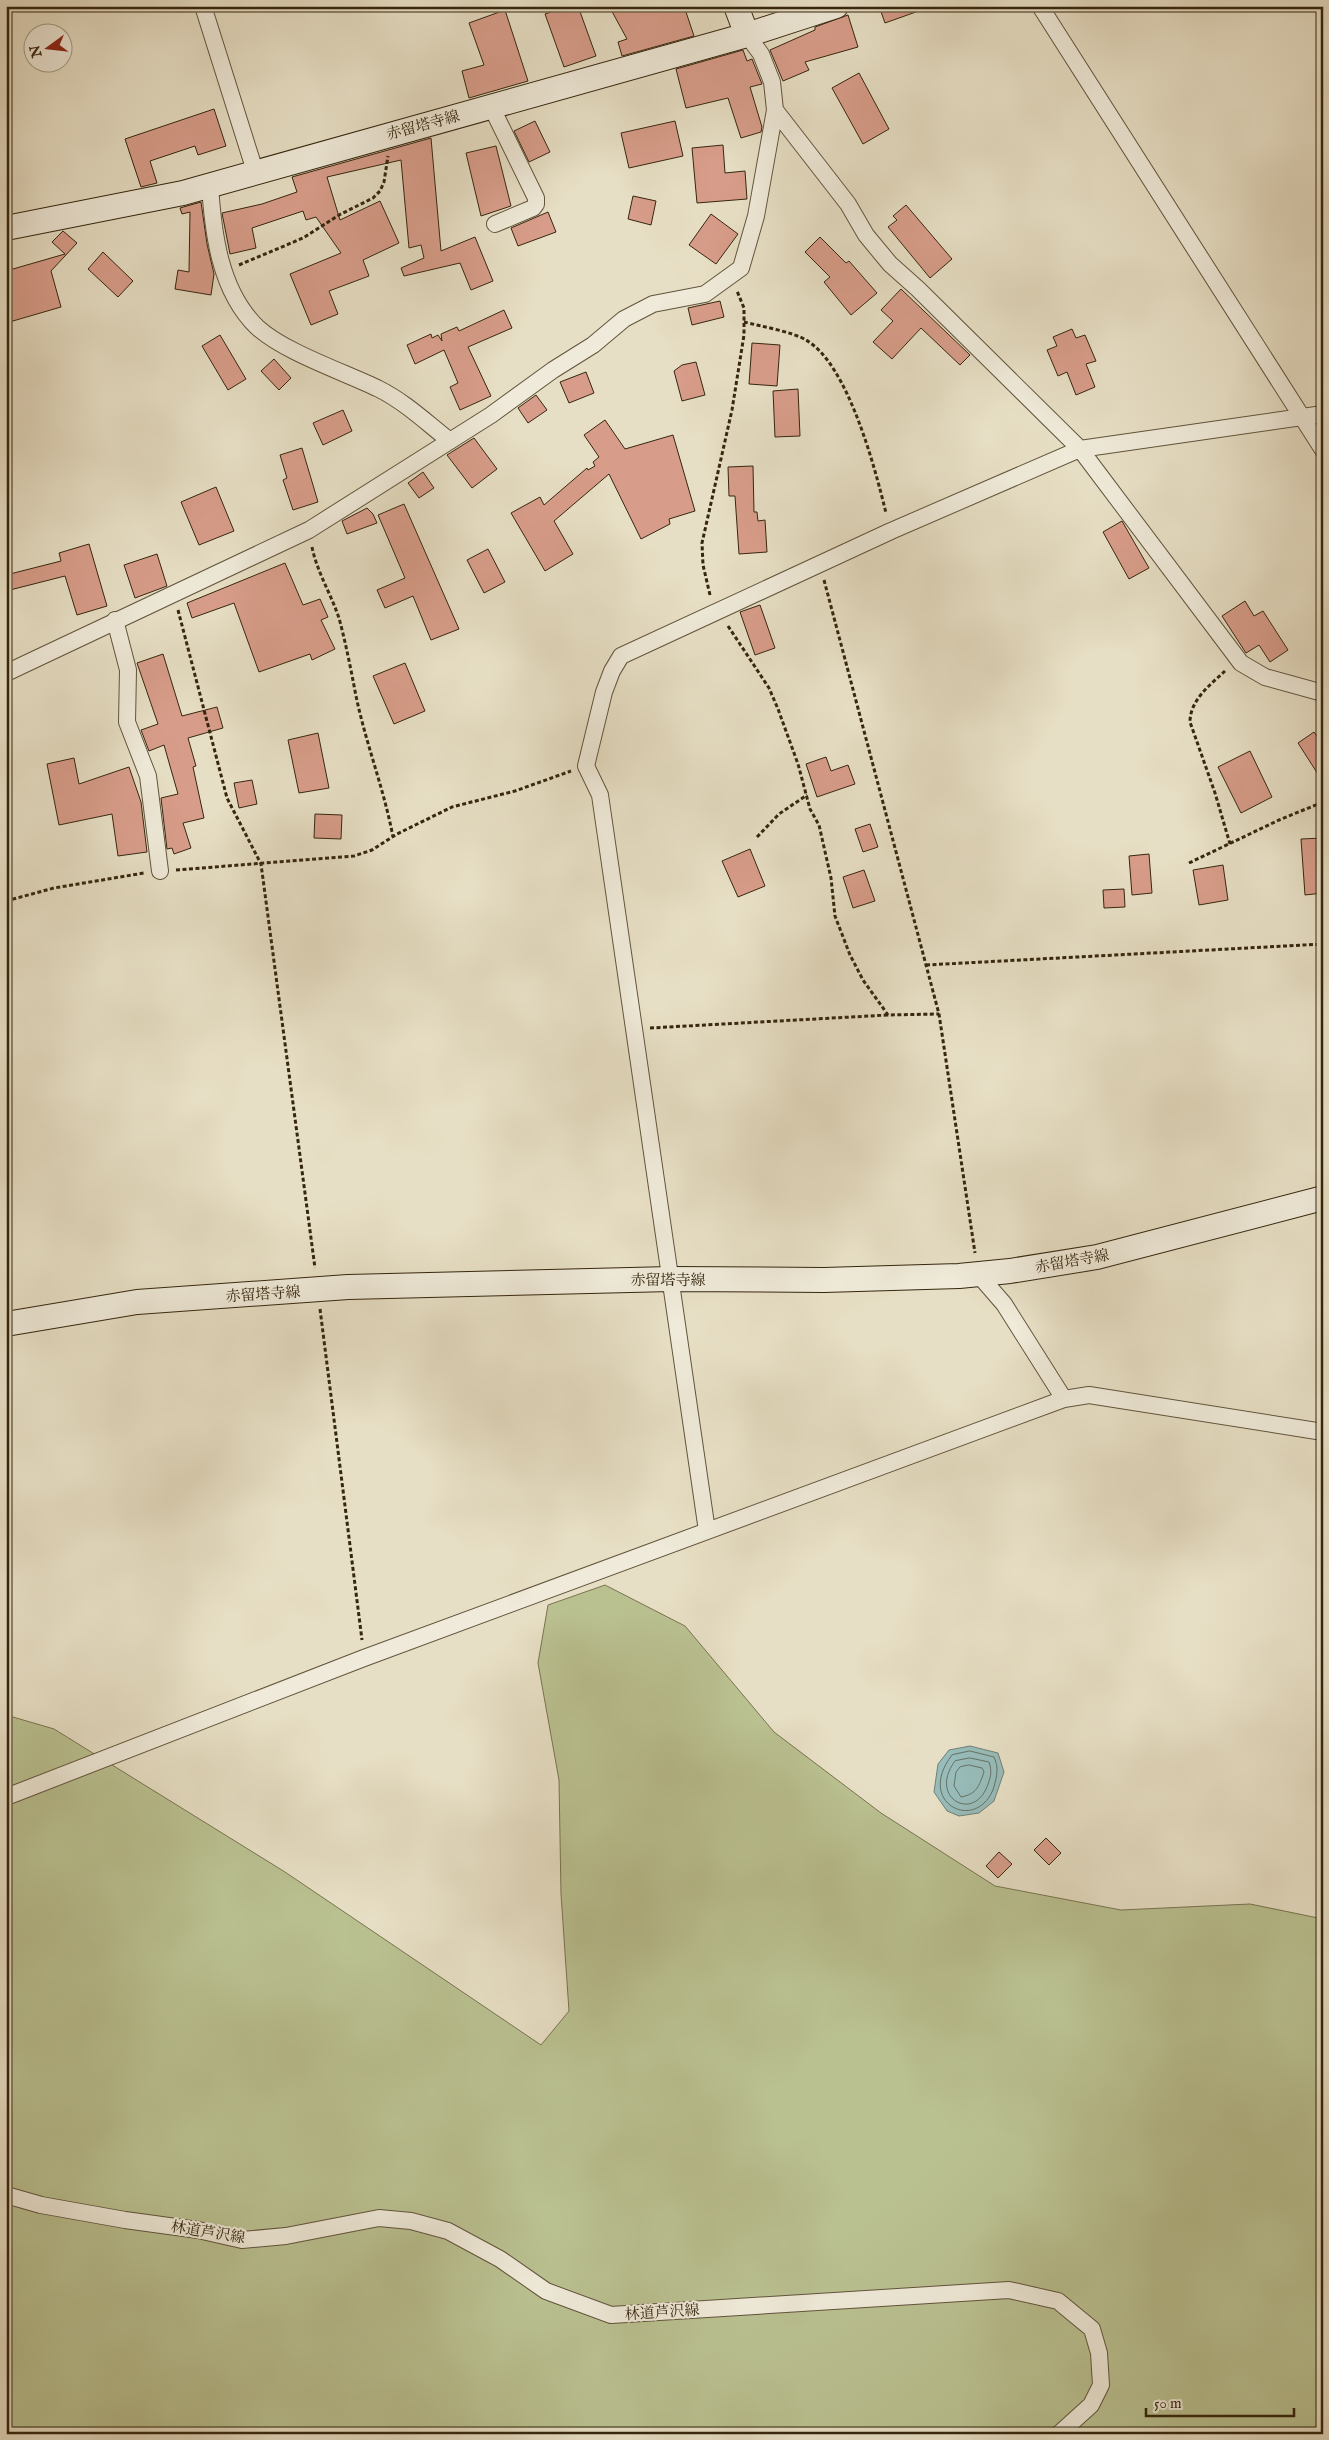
<svg xmlns="http://www.w3.org/2000/svg" width="1329" height="2440" font-family="'IM FELL English','Noto Serif JP',serif">
  <style>
    .green { fill: #bac191; stroke: #787450 }
    .water { fill: #97bcba; stroke: #708075 }
    .lines { fill: none; stroke-linecap: round; stroke-linejoin: round }
    .shore { stroke: #667164; stroke-width: 1 }
    .building { fill: #d89d8a; stroke: #35260e }
    .street-casing { stroke: #62543c; stroke-width: 18 }
    .secondary-casing { stroke: #35260e; stroke-width: 26 }
    .path { stroke: #35260e; stroke-width: 3; stroke-dasharray: 4 2.5; stroke-linecap: butt }
    .street { stroke: #efead9; stroke-width: 16 }
    .secondary { stroke: #efead9; stroke-width: 24 }
    .labels { text-anchor: middle; stroke-width: 4; stroke-linejoin: round; paint-order: stroke }
    .street-label { font-size: 15px; fill: #35260e; stroke: #efead9 }
  </style>
  <rect width="100%" height="100%" fill="#e7dfc5"/>
  <filter id="stains"><feTurbulence type="fractalNoise" baseFrequency=".004" numOctaves="4"/><feColorMatrix values="0 0 0 0 .2 0 0 0 0 .09 0 0 0 0 .02 0 0 0 .5 -.17"/></filter>
  <radialGradient id="worn" r=".72"><stop offset=".6" stop-color="#630" stop-opacity="0"/><stop offset="1" stop-color="#630" stop-opacity=".3"/></radialGradient>
  <path class="green" d="M605,1585L685,1626L774,1732L881,1813L995,1886L1121,1910L1250,1904L1323,1919V2434H6V1715L54,1729L285,1872L541,2045L569,2011L561,1894L559,1780L538,1663L548,1605Z"/>
  <path class="water" d="M970,1746L998,1753L1004,1772L994,1801L979,1813L959,1816L947,1811L934,1792L938,1764L949,1750Z"/>
  <g class="lines">
    <path class="shore" d="M970,1751L994,1757C999,1768 997,1775 994,1787C978,1834 914,1804 952,1755Z
      M970,1758L989,1762C992,1771 991,1776 988,1784C975,1824 927,1798 955,1761Z
      M969,1765L982,1768L984,1772C979,1786 977,1794 961,1797L954,1786L956,1772L960,1767Z"/>
  </g>
  <path class="building" d="M567,6H578L596,56L564,67L545,14Z
    M609,6H684L694,36L622,56L618,42L627,39Z
    M879,6H926L927,8L885,23Z
    M505,10L528,81L469,98L462,71L484,65L469,23Z
    M848,15L858,47L805,62L809,70L783,81L770,50L815,30V27Z
    M743,50L747,61L752,59L762,84L750,87L762,127L761,132L741,138L728,98L686,108L676,69Z
    M859,73L889,129L863,144L832,88Z
    M214,109L226,146L198,155L195,146L150,161L157,183L141,187L125,139Z
    M535,121L550,152L529,162L514,131Z
    M675,121L683,156L629,168L621,133Z
    M431,138L441,251L475,237L493,281L471,290L460,263L404,276L401,268L424,258L421,245L409,248L401,160L327,177L340,220L380,201L399,243L363,260L369,276L329,291L338,314L311,325L290,274L341,253L316,217L306,220L303,211L252,228L256,248L230,254L222,213L262,204L297,192L292,177Z
    M723,145L725,173L745,171L747,199L697,203L692,148Z
    M496,146L511,206L481,216L466,153Z
    M633,196L656,201L651,225L628,219Z
    M201,202L207,244L214,274L211,295L175,289L178,270L189,272L190,212L182,214L180,208Z
    M906,205L952,259L930,278L888,227L897,220L893,216Z
    M548,212L556,232L518,246L511,228Z
    M711,214L738,234L716,264L689,245Z
    M63,231L77,243L51,271L61,307L6,323V271L65,254L52,242Z
    M820,237L846,263L849,261L877,293L851,315L824,282L830,277L805,252Z
    M103,252L133,281L118,297L88,269Z
    M901,289L970,355L960,365L921,328L892,359L873,342L893,321L881,310Z
    M720,301L724,317L692,325L688,308Z
    M504,310L512,328L468,347L491,396L460,410L450,387L458,383L444,350L415,364L407,345L431,334L432,338L438,335L442,341L441,334L457,327L459,331Z
    M1072,329L1076,338L1085,335L1096,361L1086,364L1095,387L1076,395L1067,372L1058,376L1047,350L1057,346L1053,337Z
    M220,335L246,379L228,390L202,346Z
    M752,343L780,345L777,386L749,384Z
    M274,359L291,378L279,390L261,371Z
    M696,362L705,395L682,401L674,371L682,365Z
    M586,372L594,393L569,403L560,382Z
    M798,389L800,436L775,437L773,391Z
    M536,395L547,410L528,423L518,408Z
    M343,410L352,431L323,445L313,423Z
    M605,420L625,449L673,435L695,511L669,519L670,524L641,539L609,474L554,521L573,554L545,571L511,513L540,497L544,505L587,468L588,470L595,466L593,462L599,457L584,435Z
    M474,438L497,469L472,488L447,455Z
    M302,448L318,502L293,510L283,480L287,478L280,455Z
    M753,466L754,512H757L758,521L765,520L767,552L739,554L735,496H729L728,467Z
    M423,472L434,488L419,498L408,483Z
    M216,487L234,531L199,545L181,502Z
    M404,504L459,629L431,640L413,596L385,608L377,590L405,578L378,515Z
    M367,508L373,514L377,523L347,534L342,521Z
    M1122,521L1149,568L1129,579L1103,532Z
    M89,544L107,606L77,615L65,576L6,591V575L61,561L59,553Z
    M488,549L505,582L484,593L467,560Z
    M157,554L167,586L135,598L124,565Z
    M285,563L303,605L320,599L328,617L321,620L335,649L312,660L310,654L259,672L234,603L192,618L187,603Z
    M1245,601L1254,616L1263,611L1288,650L1270,662L1259,645L1246,653L1222,616Z
    M760,605L775,648L755,655L740,612Z
    M163,654L182,716L217,707L223,728L188,738L196,766L193,767L204,818L183,823L191,848L174,854L172,848L167,849L161,798L178,794L164,745L149,751L141,730L158,724L137,663Z
    M405,663L425,711L394,724L373,676Z
    M1314,732L1323,745V782L1298,743Z
    M318,733L329,788L299,793L288,740Z
    M1250,751L1272,797L1241,813L1218,767Z
    M826,757L831,771L848,765L855,784L817,797L806,764Z
    M74,758L79,784L129,767L141,802L147,852L118,856L112,814L59,825L47,764Z
    M252,780L257,804L239,808L234,783Z
    M315,814L342,815L341,839L314,838Z
    M870,824L878,847L863,852L855,829Z
    M1323,838V893L1305,895L1301,839Z
    M750,849L765,886L738,897L722,861Z
    M1149,854L1152,893L1132,895L1129,856Z
    M1223,865L1228,900L1199,905L1193,870Z
    M864,870L875,901L853,908L843,877Z
    M1124,889L1125,907L1104,908L1103,890Z
    M1046,1838L1061,1853L1049,1865L1034,1850Z
    M999,1852L1012,1864L998,1878L986,1866Z"/>
  <g class="lines">
    <defs>
      <path id="street" d="M203,6L255,171
        M1040,6L1323,450
        M491,106L536,198V204L533,208L495,224
        M775,110L848,204L866,235L890,264L918,289L1080,449L1241,663L1265,677L1323,693
        M210,185C213,234 220,291 257,327C284,352 344,372 379,389C405,402 427,423 450,441
        M115,620L128,670L127,722L148,776L160,871
        M6,673L309,530L491,415L553,370L593,345L624,319L653,304L705,294L741,268L756,216L775,110L772,82L761,54L747,35
        M978,1274L1004,1304L1064,1399
        M707,1531L600,795L586,766L604,692L612,671L621,656L891,531L1080,449L1323,414
        M6,1797L364,1658L1064,1399L1089,1395L1323,1432
        M6,2195L41,2205L125,2220L198,2230L242,2240L286,2236L379,2218L411,2221L448,2231L500,2259L546,2291L611,2315L1009,2290L1058,2301L1092,2329L1099,2353L1101,2385L1091,2405L1059,2434"/>
      <path id="secondary" d="M736,6L747,35
        M6,228L183,193L747,35L836,6
        M6,1324L137,1302L348,1287L671,1279L824,1280L959,1276L1010,1271L1097,1257L1323,1198"/>
    </defs>
    <use href="#street" class="street-casing"/>
    <use href="#secondary" class="secondary-casing"/>
    <path class="path" d="M239,265L303,238L339,215L373,198L380,191L384,182L388,156
      M744,322C760,326 793,332 806,340C848,364 875,468 886,513
      M312,547C317,572 331,594 339,618C346,644 351,670 356,696C366,744 384,789 393,837
      M824,580L939,1014L975,1253
      M710,595L703,565L702,543L732,410L744,335V308L737,291
      M178,610L227,798L261,864L315,1268
      M728,626L769,688L778,709L798,764L810,809L819,825L831,878L835,916L850,955L863,980L888,1015L939,1014
      M1225,671C1210,685 1190,700 1190,722L1215,793L1230,844
      M757,837L779,814L807,795
      M1189,863L1279,820L1323,802
      M176,870L354,856L372,850L397,834L452,807L515,791L571,771
      M6,901L54,888L144,873
      M926,965L1323,944
      M650,1028L888,1015
      M320,1309L362,1640"/>
    <use href="#street" class="street"/>
    <use href="#secondary" class="secondary"/>
  </g>
  <g class="labels">
    <g class="street-label">
      <text transform="translate(423 125) rotate(-15)" y="5">赤留塔寺線</text>
      <text transform="translate(1072 1261) rotate(-10)" y="5">赤留塔寺線</text>
      <text x="668" y="1285">赤留塔寺線</text>
      <text transform="translate(263 1294) rotate(-4)" y="5">赤留塔寺線</text>
      <text transform="translate(208 2232) rotate(9)" y="5">林道芦沢線</text>
      <text transform="translate(662 2312) rotate(-4)" y="5">林道芦沢線</text>
    </g>
  </g>
  <rect width="1329" height="2440" fill="none" stroke="#e7dfc5" stroke-width="25"/>
  <rect x="8" y="8" width="1314" height="2425" fill="none" stroke="#35260e" stroke-width="2.5"/>
  <rect x="12" y="12" width="1304" height="2415" fill="none" stroke="#35260e"/>
  <g transform="translate(48 48) rotate(255)"><circle r="24" fill="#efead9" stroke="#a59c88"/>
  <path d="M0-4L9 19L0 12L-9 19Z" fill="#8f2418"/>
  <text y="-8" font-size="14" font-weight="bold" text-anchor="middle" fill="#35260e">N</text>
  </g>
  <path d="M1146 2408v8h148v-8" fill="none" stroke="#35260e" stroke-width="2.5"/>
  <text x="1154" y="2408" font-size="15" fill="#35260e" stroke="#efead9" stroke-width="4" paint-order="stroke">50 m</text>
  <rect width="100%" height="100%" filter="url(#stains)"/>
  <rect width="100%" height="100%" fill="url(#worn)"/>
</svg>
